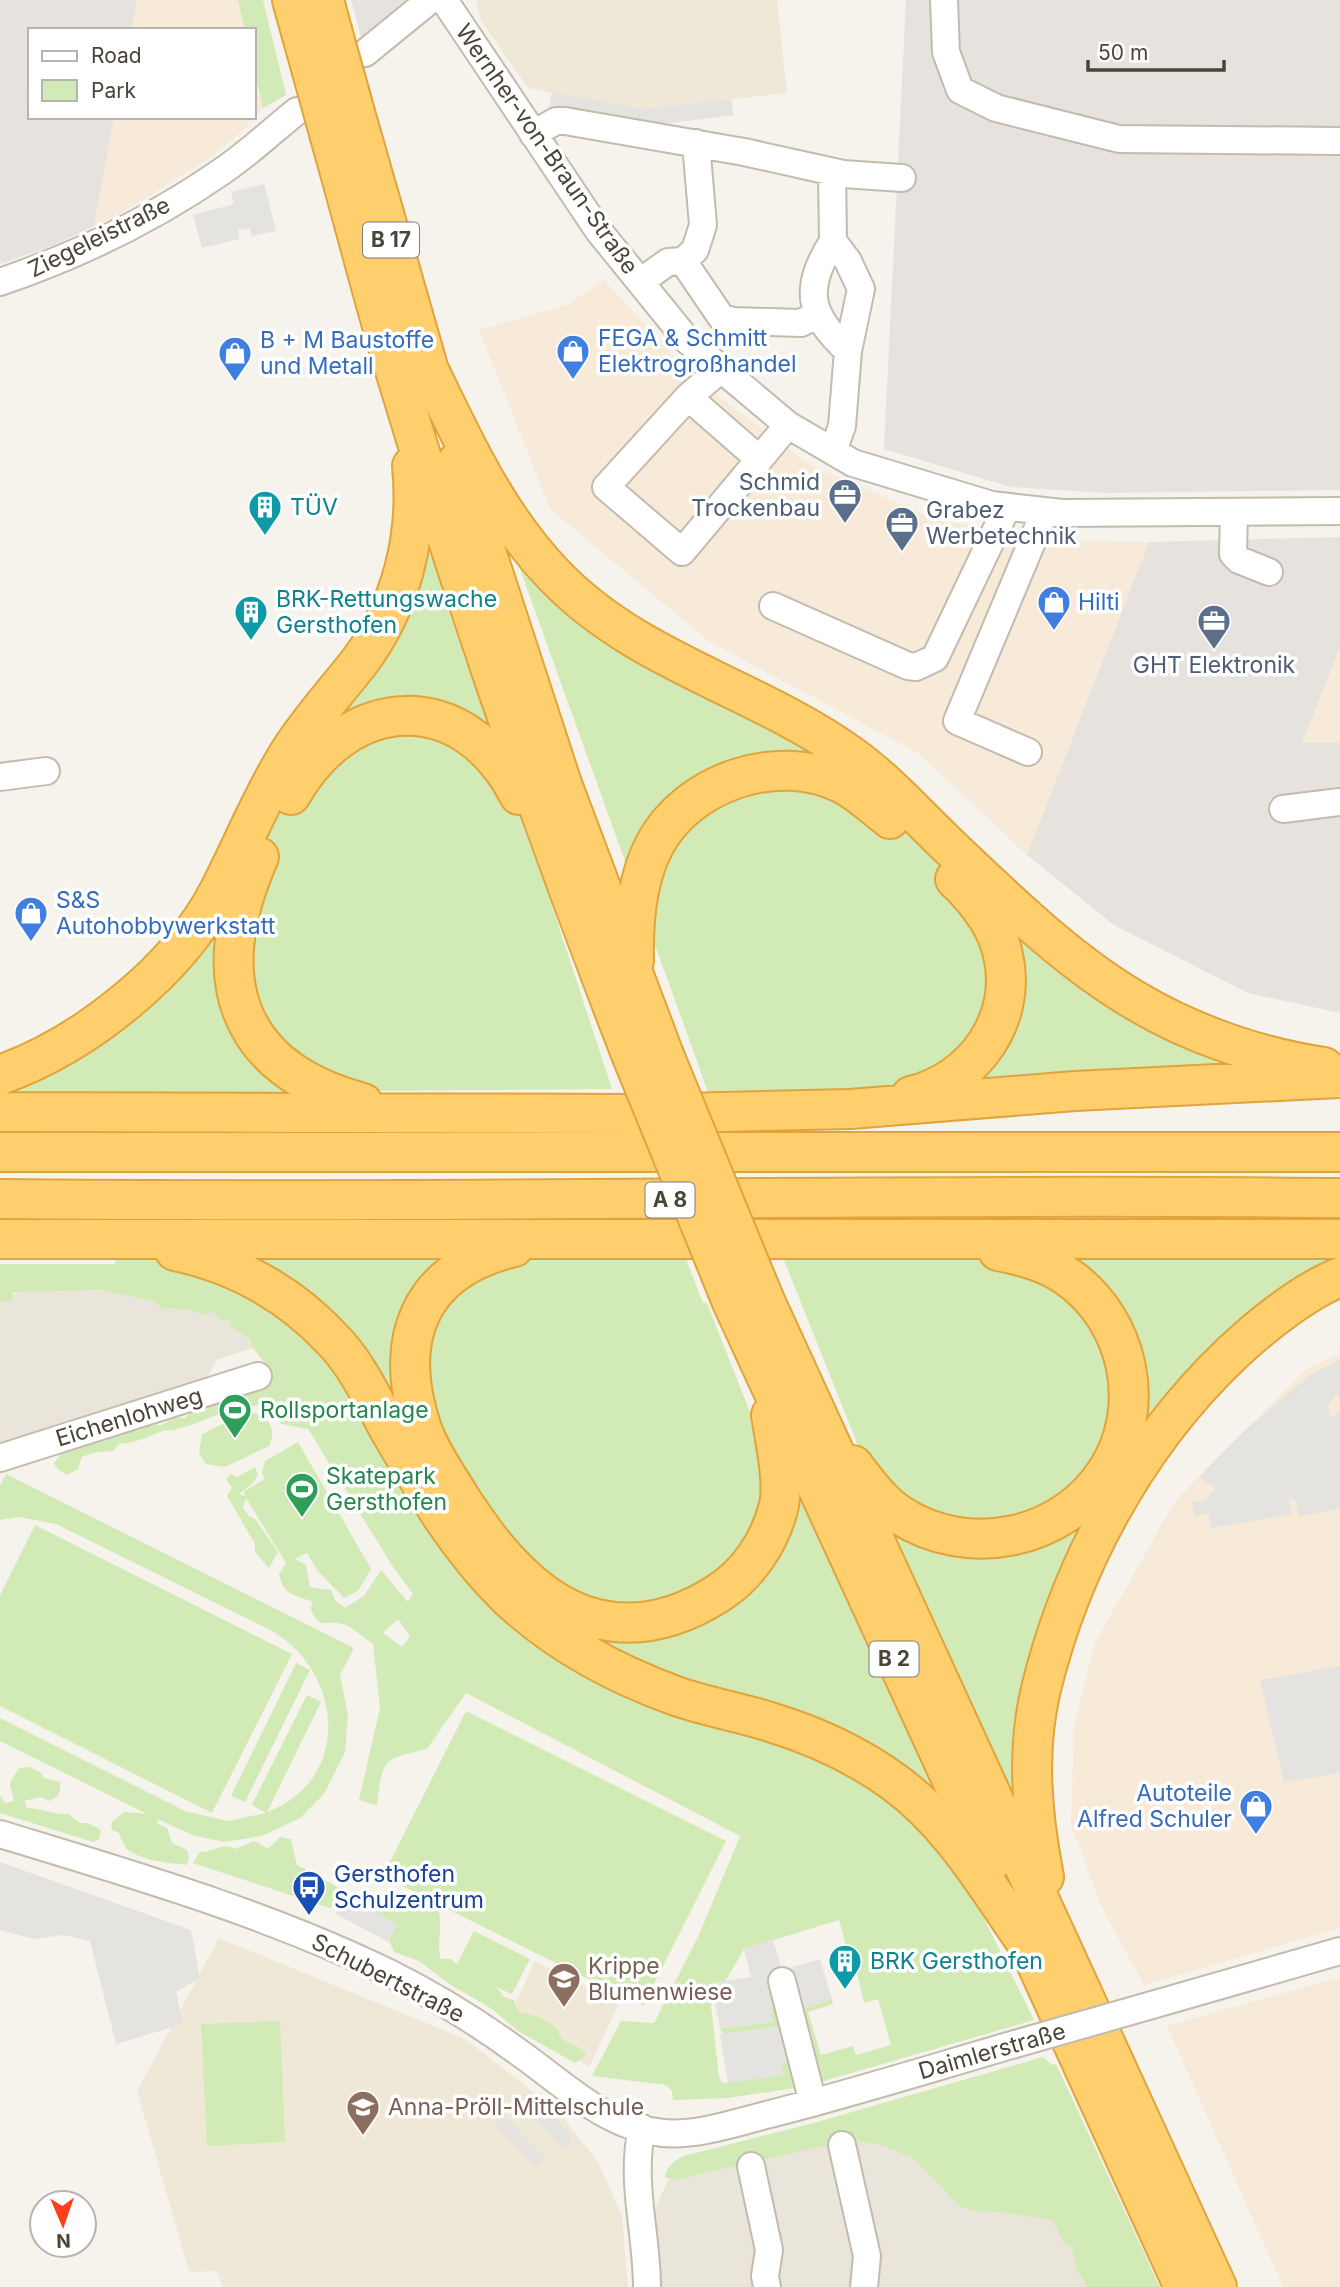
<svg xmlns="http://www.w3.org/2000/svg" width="1340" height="2287" font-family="Inter,sans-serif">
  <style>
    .residential { fill: #eae5da }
    .commercial { fill: #f7ead8 }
    .industrial { fill: #e6e2dd }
    .education { fill: #efe8d6 }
    .green { fill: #d2eab5; fill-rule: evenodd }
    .parking { fill: #e5e3e0 }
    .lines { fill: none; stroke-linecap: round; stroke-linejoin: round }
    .minor-casing { stroke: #c2bbae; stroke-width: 30 }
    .highway-casing { stroke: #e0a43c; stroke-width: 42 }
    .minor { stroke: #fff; stroke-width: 26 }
    .highway { stroke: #ffcf6e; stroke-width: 38 }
    .minor-bridge-casing { stroke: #c2bbae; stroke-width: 30; stroke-linecap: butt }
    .highway-bridge-casing { stroke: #e0a43c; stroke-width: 42; stroke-linecap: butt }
    .minor-bridge { stroke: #fff; stroke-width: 26 }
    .highway-bridge { stroke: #ffcf6e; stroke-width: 38 }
    .labels { text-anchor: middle; stroke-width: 7; stroke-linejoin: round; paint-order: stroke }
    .shield { fill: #fff; stroke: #817c74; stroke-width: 2 }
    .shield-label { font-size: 21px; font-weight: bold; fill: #4b4439 }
    .street-label { font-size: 23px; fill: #4b4439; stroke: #fff }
    .shop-label { font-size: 23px; fill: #366cbe; stroke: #fff; text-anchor: start }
    .service-label { font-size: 23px; fill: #4e5e75; stroke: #fff; text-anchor: end }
    .culture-label { font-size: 23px; fill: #0d838f; stroke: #fff; text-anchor: start }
    .leisure-label { font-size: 23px; fill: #27864d; stroke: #fff; text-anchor: start }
    .transit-label { font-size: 23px; fill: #164399; stroke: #fff; text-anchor: start }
    .education-label { font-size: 23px; fill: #785e54; stroke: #fff; text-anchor: start }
  </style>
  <rect width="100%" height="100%" fill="#f6f3ec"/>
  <path class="residential" d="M73,1289L116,1292L154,1301L169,1310L178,1307L214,1311L249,1338L253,1348L217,1360L205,1382L0,1444V1303L18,1292Z
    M989,2080L1101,2287H657L656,2207L674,2166Z"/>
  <path class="commercial" d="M137,0H238L245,30H131Z
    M254,70L263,108L242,131L211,157L123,212L94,226L114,117H254Z
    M604,280L692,376L810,465L940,521L1076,540L1149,542L1027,855L918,753L710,642L550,509L479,330L567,305Z
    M1340,647V743H1302Z
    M1340,1353V1928L1144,1985L1102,1908L1071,1825L1074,1725L1095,1643L1175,1501L1306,1369Z
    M1340,1977V2287H1283L1167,2026Z"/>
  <path class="industrial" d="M0,0H137L131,30H30V117H114L94,226L52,246L0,264Z
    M351,0H407L361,37Z
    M906,0H1340V490L1106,493L1011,487L884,449Z
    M1340,537V647L1302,743H1340V1013L1248,993L1114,925L1027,855L1149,542Z"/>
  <path class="education" d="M476,0H777L787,93L644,109L528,88L480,19Z
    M219,1938L465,2039L558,2111L598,2162L622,2216L628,2287H222L217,2271L189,2272L137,2091Z
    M535,1961L619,2003L589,2067L510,2015Z"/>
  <path class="green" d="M238,0H263L286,95L263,108L254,69V30H245Z
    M422,508L443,572L441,589L465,660L478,680L612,1089L0,1094L214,917Z
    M511,544L838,758L1006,904L1263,1063C1079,1075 893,1094 708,1092Z
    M968,1253L1092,1303L1123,1390L1093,1476L1015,1525L923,1514L886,1486L859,1448L782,1255Z
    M460,1254L431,1278L416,1447L246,1255Z
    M1054,1255L1340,1256V1267L1259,1318L1073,1567L1030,1851L868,1497L908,1530L1056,1533L1137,1412Z
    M116,1257L181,1262L316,1330L458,1558L731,1722L895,1794L963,1876L1034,2020L817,2083L801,2010L832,1999L833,2004L808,2012L821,2055L853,2046L856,2055L891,2045L878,1999L864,2003L851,1945L846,1946L839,1920L744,1949L711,2006L719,2077L723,2083L783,2075L781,2063L796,2060L801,2087L728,2098L673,2100L672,2091L666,2085L592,2076L621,2021L654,2023L699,1935L740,1836L466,1693L427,1749C381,1760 383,1758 377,1806L359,1800L380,1708L373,1644C364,1638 353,1627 343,1624C323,1619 322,1632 310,1608L313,1602C296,1595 283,1596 279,1574L286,1563L246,1498L243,1507L248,1515L256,1520L278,1552L269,1568L255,1552V1544L227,1496L232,1488L226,1479L231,1474L237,1477L255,1467L258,1475L254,1482L239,1494L245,1496L244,1491L265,1479L262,1473L265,1461L298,1442L371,1569L358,1591L344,1598L317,1570L307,1553L295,1559L306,1565L310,1587L331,1590L335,1600L345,1608L364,1596L381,1570L408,1602L413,1594L393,1567L308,1429L281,1424L266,1405C254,1406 238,1406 227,1411C215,1415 177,1433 166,1430C149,1436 136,1443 119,1444L113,1451L92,1453L82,1457L78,1469L67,1475L57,1469L54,1463L65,1448L90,1441H103L112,1433L122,1436L128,1428L138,1431L148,1424L162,1425L174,1417L185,1418L193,1410L204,1412L214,1401L228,1403L234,1396H248V1391L258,1389L274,1375L253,1348L249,1338L232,1328L229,1321L220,1319L214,1312L203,1315L190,1309H163L153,1301L101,1290L18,1292L13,1293L12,1303L7,1300L0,1303V1264H115ZM398,1619L410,1636L402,1647L383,1633Z
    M596,1258L686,1259L703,1303H707L759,1435L767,1480L749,1549L674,1607L588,1605L514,1552L434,1430L425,1323L497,1261Z
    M245,1413C266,1411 278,1428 269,1446L225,1467L206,1464L199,1453L202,1434Z
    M6,1474L354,1648L340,1675L348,1715L345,1752L324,1794L300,1818L262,1836L225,1842L195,1836L157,1819L158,1824L167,1828L172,1843L187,1850L189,1857L187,1865C171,1863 145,1861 131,1852C124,1848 122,1840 119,1833L112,1830L111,1823L124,1812L147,1814L0,1741V1718L185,1811L228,1821L266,1813L252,1805L307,1695L321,1702L267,1812C351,1781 344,1675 274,1632L56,1524L19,1517L0,1520V1486Z
    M792,1475L961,1832L900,1771L602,1652L587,1625H689Z
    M35,1525L292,1654L212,1813L0,1706V1595Z
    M296,1663L310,1670L245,1802L231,1796Z
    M466,1711L726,1841L643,2006L435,1903C446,1918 435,1946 441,1959H451L457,1964L474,1931L530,1959L512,1994L496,1987L504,1997L514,2000L518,2012L539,2017L557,2028C561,2048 578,2040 586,2055L575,2063L518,2031L492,2009L449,1984L419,1961L394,1952L386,1933L365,1908L371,1896L381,1892L402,1908L408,1902L422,1900L425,1904L432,1901L383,1876Z
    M29,1767L40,1772L44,1778L60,1782C61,1793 59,1797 49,1801L41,1797L24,1801L27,1808C43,1808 52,1815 69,1814L80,1823H88L101,1830L99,1839L93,1842L0,1813V1795L5,1803L14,1801C10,1780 6,1788 19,1768Z
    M280,1837L291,1839L297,1865L339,1888L342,1897L330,1908L193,1863L200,1852C214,1852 222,1842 236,1849L254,1841L268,1849Z
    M771,2007L777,2009L783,2026L723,2034L720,2028L772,2022Z
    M280,2021L285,2142L207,2146L201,2024Z
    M1043,2057L1052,2065L1056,2064L1160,2287H1087L1076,2268L1072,2248L1062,2240L1053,2220L1001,2212L975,2211L959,2206L913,2158L879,2144L849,2140L674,2180L665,2177C666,2166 675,2160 684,2156L817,2122Z"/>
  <path class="parking" d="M552,92L644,109L731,99L734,115L647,126L549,110Z
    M264,184L276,231L252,236L249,228L238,230L239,239L202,248L193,215L234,204L231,192Z
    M1340,1360V1399L1337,1394L1328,1406L1331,1418L1340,1412V1509L1299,1516L1296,1501L1289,1498L1292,1514L1211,1528L1208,1513L1195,1516L1192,1502L1205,1500L1216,1489L1199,1477L1243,1432L1311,1374Z
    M1340,1666V1773L1284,1782L1260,1680Z
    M0,1862L191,1930L200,1978L176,1992L183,2024L116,2044L90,1941L63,1935L34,1939L0,1930Z
    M345,1896L398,1924L388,1942L336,1914Z
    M773,1939L782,1970L820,1959L832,1999L801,2010L795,2061L781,2064L784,2075L728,2083L720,2034L783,2026L777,2009L771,2007L773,2022L720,2028L711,1983L751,1977L744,1949Z
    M528,2092L572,2136L566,2151L518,2102Z
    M504,2115L545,2157L535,2167L494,2125Z"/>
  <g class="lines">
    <defs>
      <path id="minor" d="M444,0L598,230L688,341L788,425L853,463L992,505L1062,513L1340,511
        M944,0L946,52L960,90L996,108L1119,139L1340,141
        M365,53L430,0
        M533,134L556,121H565L744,152L843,174L902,178
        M832,172L833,241L848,261L861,289L848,351L842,426L833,451
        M833,241C803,289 808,314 848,351
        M683,261L695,250L703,225L696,143
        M0,282C79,255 153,219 221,172C248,154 272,131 297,111
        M640,282L668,262L683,261L721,317L733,321L801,323L816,315
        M721,369L688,397L606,487L682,552L788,425
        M688,397L759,459
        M1234,512L1233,554L1239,560L1269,572
        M773,606L908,666L916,667L935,658L1007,507
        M1028,752L957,721L1045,511
        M0,777L46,771
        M1283,809L1340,802
        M0,1458L258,1376
        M0,1834C131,1874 266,1913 389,1973C435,1996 479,2023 521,2054C565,2085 606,2127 663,2133C696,2136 735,2123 766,2115C850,2094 932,2068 1015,2044
        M782,1981L813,2103
        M1152,2005L1340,1951
        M642,2128C630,2181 647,2234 647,2287
        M842,2145L867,2256L864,2287
        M751,2166L769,2250L765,2276L767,2287"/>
      <path id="highway" d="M292,0L306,50
        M324,0L332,30
        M356,116L434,388
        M330,137C353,217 373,298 397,377C466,606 544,831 631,1054
        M426,364C462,438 496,515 554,575C637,662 755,687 850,755C889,783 919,818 954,851C1010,904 1069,962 1136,1001C1191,1034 1261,1058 1324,1067
        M457,462L562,784L664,1055
        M291,795C349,692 464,687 519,795
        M259,857C207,975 232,1068 363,1103
        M634,961C633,923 636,881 654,846C687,782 778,751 843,784C860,793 875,807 890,819
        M0,1075C84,1045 178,971 219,891C243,845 261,798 289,753C310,720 336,692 360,661C402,605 419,535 412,466
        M911,1096C974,1081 1018,1019 1003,955C997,925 977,900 955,879
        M0,1112L639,1114L850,1109L1075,1091L1340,1078
        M0,1152H1340
        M0,1199C447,1204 893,1193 1340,1198
        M0,1239H1340
        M514,1247C418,1270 392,1340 422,1429C431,1454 447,1476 461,1499C492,1548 537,1605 597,1619C640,1629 681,1617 717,1594C748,1575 771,1540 779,1505C784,1481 775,1440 771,1415
        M175,1251C236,1264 289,1293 332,1339C357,1364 373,1400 390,1431C425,1491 459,1550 509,1598C557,1643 615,1674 676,1696C707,1707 739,1712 770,1722C813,1735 857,1755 894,1782C951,1823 988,1888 1028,1945
        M765,1301L1217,2287
        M732,1302L990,1863
        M853,1465C867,1483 881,1503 900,1515C968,1559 1063,1540 1107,1471C1148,1407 1129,1320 1068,1277C1047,1262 1023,1256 998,1251
        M1044,1877C1032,1815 1026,1751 1041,1689C1074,1554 1147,1426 1252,1335C1278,1313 1308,1290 1340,1277
        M1017,1921L1184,2287"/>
    </defs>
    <use href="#minor" class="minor-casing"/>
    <use href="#highway" class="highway-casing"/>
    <use href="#minor" class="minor"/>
    <use href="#highway" class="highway"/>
    <defs>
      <path id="minor-bridge" d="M1015,2044L1152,2005"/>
      <path id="highway-bridge" d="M332,30L356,116
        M306,50L330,137
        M631,1054L732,1302
        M664,1055L765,1301"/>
    </defs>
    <use href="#minor-bridge" class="minor-bridge-casing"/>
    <use href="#highway-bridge" class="highway-bridge-casing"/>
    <use href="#minor-bridge" class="minor-bridge"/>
    <use href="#highway-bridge" class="highway-bridge"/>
  </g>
  <defs>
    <symbol id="shop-pin" viewBox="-11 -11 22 30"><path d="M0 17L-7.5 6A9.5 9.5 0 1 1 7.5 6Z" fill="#3f7fe0" stroke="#fff"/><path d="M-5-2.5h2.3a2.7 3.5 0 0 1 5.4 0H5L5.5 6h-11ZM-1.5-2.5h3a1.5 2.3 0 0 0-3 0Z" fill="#fff"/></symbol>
    <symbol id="office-pin" viewBox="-11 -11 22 30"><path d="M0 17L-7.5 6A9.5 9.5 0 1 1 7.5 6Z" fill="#5c6f8a" stroke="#fff"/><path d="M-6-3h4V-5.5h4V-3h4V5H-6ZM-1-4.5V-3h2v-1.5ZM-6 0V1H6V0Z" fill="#fff"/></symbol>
    <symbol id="building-pin" viewBox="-11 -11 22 30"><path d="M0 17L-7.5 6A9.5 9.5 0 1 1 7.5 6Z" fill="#0f9aa8" stroke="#fff"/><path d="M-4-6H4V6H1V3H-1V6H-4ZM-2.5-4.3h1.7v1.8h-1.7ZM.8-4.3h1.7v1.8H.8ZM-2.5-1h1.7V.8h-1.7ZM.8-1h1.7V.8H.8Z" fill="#fff"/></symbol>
    <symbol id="stadium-pin" viewBox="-11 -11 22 30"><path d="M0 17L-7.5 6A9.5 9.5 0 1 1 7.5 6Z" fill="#2e9e5b" stroke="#fff"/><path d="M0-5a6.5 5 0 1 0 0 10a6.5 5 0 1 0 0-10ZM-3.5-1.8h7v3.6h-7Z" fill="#fff"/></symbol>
    <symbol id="bus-pin" viewBox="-11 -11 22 30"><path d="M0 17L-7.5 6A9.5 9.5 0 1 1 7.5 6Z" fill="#1a4fb4" stroke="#fff"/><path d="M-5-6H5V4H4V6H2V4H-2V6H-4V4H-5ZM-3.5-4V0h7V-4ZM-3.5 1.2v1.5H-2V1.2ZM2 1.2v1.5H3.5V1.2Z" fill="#fff"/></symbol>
    <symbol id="school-pin" viewBox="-11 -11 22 30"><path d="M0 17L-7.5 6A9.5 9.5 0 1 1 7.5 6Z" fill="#8d6e63" stroke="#fff"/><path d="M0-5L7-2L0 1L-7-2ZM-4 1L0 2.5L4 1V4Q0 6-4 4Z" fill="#fff"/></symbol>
  </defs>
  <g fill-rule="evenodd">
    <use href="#shop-pin" x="554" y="332" width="38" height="52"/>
    <use href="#shop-pin" x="216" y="334" width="38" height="52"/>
    <use href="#office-pin" x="826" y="476" width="38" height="52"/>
    <use href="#building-pin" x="246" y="488" width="38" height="52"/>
    <use href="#office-pin" x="883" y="504" width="38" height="52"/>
    <use href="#shop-pin" x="1035" y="583" width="38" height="52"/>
    <use href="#building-pin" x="232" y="593" width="38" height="52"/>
    <use href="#office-pin" x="1195" y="602" width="38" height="52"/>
    <use href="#shop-pin" x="12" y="894" width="38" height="52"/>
    <use href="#stadium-pin" x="216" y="1391" width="38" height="52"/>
    <use href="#stadium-pin" x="283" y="1470" width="38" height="52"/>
    <use href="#shop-pin" x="1237" y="1787" width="38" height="52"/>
    <use href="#bus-pin" x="290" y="1868" width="38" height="52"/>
    <use href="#building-pin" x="826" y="1942" width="38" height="52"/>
    <use href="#school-pin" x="545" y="1960" width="38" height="52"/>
    <use href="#school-pin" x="344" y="2088" width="38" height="52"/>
  </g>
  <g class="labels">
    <g class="shield">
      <rect x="363" y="222.5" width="56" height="35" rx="5"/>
      <rect x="645.5" y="1182.5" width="49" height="35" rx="5"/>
      <rect x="869.5" y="1641.5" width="49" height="35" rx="5"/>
    </g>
    <g class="shield-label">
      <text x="391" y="247">B 17</text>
      <text x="670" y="1207">A 8</text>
      <text x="894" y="1666">B 2</text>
    </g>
    <g class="street-label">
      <text transform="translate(547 149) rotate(55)" y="8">Wernher-von-Braun-Straße</text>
      <text transform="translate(99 237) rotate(-26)" y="8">Ziegeleistraße</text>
      <text transform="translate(129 1417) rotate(-17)" y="8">Eichenlohweg</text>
      <text transform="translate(388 1978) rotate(27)" y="8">Schubertstraße</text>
      <text transform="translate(992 2051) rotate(-16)" y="8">Daimlerstraße</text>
    </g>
    <g class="shop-label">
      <text x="598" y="346">FEGA &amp; Schmitt<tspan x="598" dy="26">Elektrogroßhandel</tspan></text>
      <text x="260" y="348">B + M Baustoffe<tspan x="260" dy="26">und Metall</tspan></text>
      <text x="1078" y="610">Hilti</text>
      <text x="56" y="908">S&amp;S<tspan x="56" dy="26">Autohobbywerkstatt</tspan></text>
      <text x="1232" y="1801" text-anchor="end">Autoteile<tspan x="1232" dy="26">Alfred Schuler</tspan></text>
    </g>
    <g class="service-label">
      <text x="820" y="490">Schmid<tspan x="820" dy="26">Trockenbau</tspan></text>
      <text x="926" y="518" text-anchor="start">Grabez<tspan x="926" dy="26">Werbetechnik</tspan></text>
      <text x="1214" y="673" text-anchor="middle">GHT Elektronik</text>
    </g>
    <g class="culture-label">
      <text x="290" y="515">TÜV</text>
      <text x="276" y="607">BRK-Rettungswache<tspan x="276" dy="26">Gersthofen</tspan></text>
      <text x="870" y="1969">BRK Gersthofen</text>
    </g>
    <g class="leisure-label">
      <text x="260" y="1418">Rollsportanlage</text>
      <text x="326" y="1484">Skatepark<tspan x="326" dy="26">Gersthofen</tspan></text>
    </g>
    <g class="transit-label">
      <text x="334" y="1882">Gersthofen<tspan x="334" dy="26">Schulzentrum</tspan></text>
    </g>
    <g class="education-label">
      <text x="588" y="1974">Krippe<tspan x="588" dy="26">Blumenwiese</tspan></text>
      <text x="388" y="2115">Anna-Pröll-Mittelschule</text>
    </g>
  </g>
  <rect x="28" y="28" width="228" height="91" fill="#ffffff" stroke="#b7b4b0" stroke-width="2"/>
  <rect x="42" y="51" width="35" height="10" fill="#ffffff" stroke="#b7b4b0" stroke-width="2"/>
  <text x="91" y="63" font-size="21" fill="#4b4439">Road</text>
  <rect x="42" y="80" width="35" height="21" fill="#d2eab5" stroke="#b7b4b0" stroke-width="2"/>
  <text x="91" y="98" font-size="21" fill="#4b4439">Park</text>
  <g transform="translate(63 2224) rotate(178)"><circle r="33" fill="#ffffff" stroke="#b7b4b0" stroke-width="2"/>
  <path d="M0-5L12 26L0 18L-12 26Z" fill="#fc3f1d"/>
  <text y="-10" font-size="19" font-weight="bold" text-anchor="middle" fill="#4b4439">N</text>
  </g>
  <path d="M1088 60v10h136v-10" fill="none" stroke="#4b4439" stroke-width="3.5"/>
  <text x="1098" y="60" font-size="21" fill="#4b4439" stroke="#ffffff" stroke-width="5" paint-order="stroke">50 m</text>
</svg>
